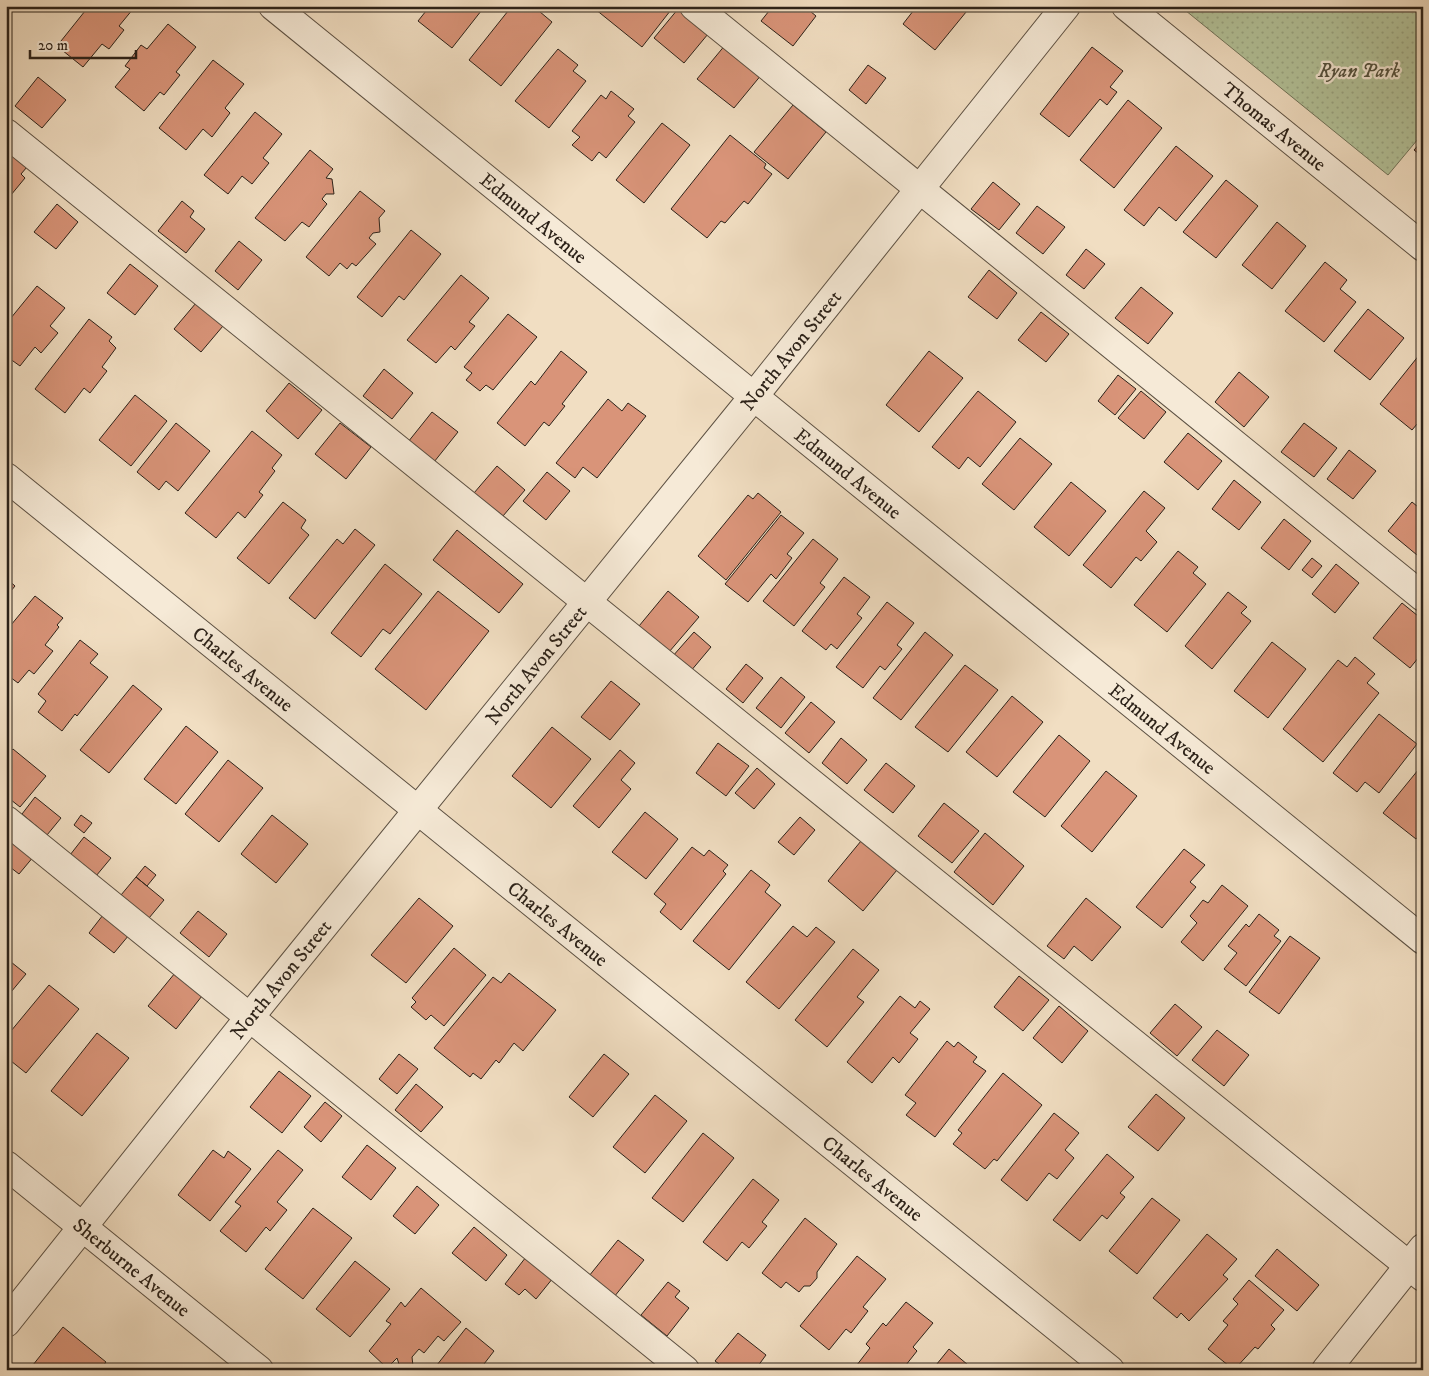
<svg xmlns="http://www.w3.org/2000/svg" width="1429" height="1376" font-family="'IM FELL DW Pica',serif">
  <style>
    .park { fill: url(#park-dots); stroke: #707259 }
    .building { fill: #d99479; stroke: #2c2219 }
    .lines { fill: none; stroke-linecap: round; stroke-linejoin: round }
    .minor-casing { stroke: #5d5143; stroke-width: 30 }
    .minor { stroke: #f6ead7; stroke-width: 28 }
    .labels { text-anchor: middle; stroke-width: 4.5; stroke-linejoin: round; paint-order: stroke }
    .park-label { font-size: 20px; font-style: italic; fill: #54523f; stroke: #f6ead7 }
    .street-label { font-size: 20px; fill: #2c2219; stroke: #f6ead7 }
  </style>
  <defs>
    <pattern id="park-dots" width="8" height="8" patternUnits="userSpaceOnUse" patternTransform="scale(1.25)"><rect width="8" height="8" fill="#b3c299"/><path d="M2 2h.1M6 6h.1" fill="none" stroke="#9aa683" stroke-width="1.8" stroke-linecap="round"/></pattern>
  </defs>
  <rect width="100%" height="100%" fill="#f1dec2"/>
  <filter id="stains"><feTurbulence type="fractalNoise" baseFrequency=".004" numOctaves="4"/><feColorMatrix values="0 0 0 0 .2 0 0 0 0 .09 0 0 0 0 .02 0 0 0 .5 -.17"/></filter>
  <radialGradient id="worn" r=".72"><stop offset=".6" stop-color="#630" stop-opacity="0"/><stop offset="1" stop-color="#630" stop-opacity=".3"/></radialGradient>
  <path class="park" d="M1180,6H1423V133L1388,175Z"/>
  <path class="building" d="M89,6H130L133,9L119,26L124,30L109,49L102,44L83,67L57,46Z
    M430,6H485L452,48L418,21Z
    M512,6H533L552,22L501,86L469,60Z
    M598,6H674L642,47L595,9Z
    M773,6H804L816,16L793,46L761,21Z
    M917,6H971L935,50L903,24Z
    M678,9L708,34L684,63L654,38Z
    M168,24L196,47L176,72L180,75L164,95L160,92L144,111L115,87L130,69L125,66L141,45L147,49Z
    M726,44L762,74L734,108L697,79Z
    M1092,47L1123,71L1110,87L1117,92L1107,105L1100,99L1069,137L1040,114Z
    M558,49L578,65L573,71L586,81L549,128L515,101Z
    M213,60L244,84L225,108L230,113L212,137L203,129L186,150L159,128Z
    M868,65L886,78L866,104L849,90Z
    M38,77L66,100L42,128L15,106Z
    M611,91L634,109L628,116L635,122L606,158L599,152L592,161L572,145L580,137L572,131L601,95L606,99Z
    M1128,100L1162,128L1114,188L1080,160Z
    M793,105L826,132L788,179L754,152Z
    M255,112L282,134L263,158L269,163L252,184L242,176L228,194L204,175Z
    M662,123L690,145L644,203L616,180Z
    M730,135L766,164L764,168L772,174L748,204L744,201L725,223L721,221L707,238L671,209Z
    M1423,140V157L1414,150Z
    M1176,146L1213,176L1176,221L1159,207L1144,226L1124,210Z
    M310,150L333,169L326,178L332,179L334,194H326L322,199L327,204L309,227L302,222L285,241L255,218Z
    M8,151L27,167L21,174L25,178L6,201Z
    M1226,180L1258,206L1216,258L1183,232Z
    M993,182L1020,204L999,230L971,209Z
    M360,191L385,211L379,218L380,232L373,233L369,238L376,244L356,266L352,263L347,269L340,263L329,276L306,257Z
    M182,201L194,211L190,217L205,229L186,253L158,231Z
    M57,204L78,222L56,249L34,232Z
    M1037,206L1065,227L1043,254L1016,233Z
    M1277,222L1306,246L1272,289L1242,265Z
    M411,230L441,254L404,300L399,296L382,317L357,297Z
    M239,241L262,260L238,290L215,271Z
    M1086,249L1105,264L1084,289L1066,275Z
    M1325,262L1347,280L1340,289L1356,302L1324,342L1285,311Z
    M130,264L158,286L135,315L107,293Z
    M989,270L1017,293L997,319L968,297Z
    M461,275L489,298L469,322L475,326L455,350L451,346L436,363L407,340Z
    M37,286L65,308L50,326L58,333L41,353L35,347L20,366L6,356V324Z
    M1141,287L1173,313L1148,344L1115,318Z
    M196,303L223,326L201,352L174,329Z
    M1368,309L1404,338L1370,380L1334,351Z
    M1041,312L1069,334L1046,362L1018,340Z
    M508,314L537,337L493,390L486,385L480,391L466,380L472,373L464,367Z
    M89,319L112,337L109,341L116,348L102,367L107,371L90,393L84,388L65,413L35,389Z
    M561,351L587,372L562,404L565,406L549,426L544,422L525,446L497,423L531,381L535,385Z
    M929,351L963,378L919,432L886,405Z
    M1420,354L1423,356V417L1412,430L1380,404Z
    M384,369L413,393L392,419L363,396Z
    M1239,372L1269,397L1244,427L1215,402Z
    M1118,375L1136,389L1115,415L1098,401Z
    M289,383L322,410L298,439L266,411Z
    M978,391L1016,422L980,467L968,457L959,469L932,447Z
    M1141,391L1166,412L1144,439L1118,418Z
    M135,395L167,421L131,466L99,440Z
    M608,399L622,411L628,403L646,416L597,478L583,467L575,478L556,463Z
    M432,412L458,432L434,462L408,442Z
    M176,423L210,451L178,491L166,481L159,490L137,472Z
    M340,423L371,447L346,479L315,454Z
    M1304,423L1337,448L1314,477L1281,452Z
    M252,431L282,455L272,468L275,471L259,492L263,495L245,518L238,512L216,538L185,513Z
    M1188,433L1222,461L1198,490L1164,462Z
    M1020,438L1052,464L1014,510L982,484Z
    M1349,450L1376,471L1353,499L1327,479Z
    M497,466L525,490L503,516L474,493Z
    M547,472L570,491L546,520L523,501Z
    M1234,480L1261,502L1239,530L1212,509Z
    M1071,482L1106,511L1069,556L1034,527Z
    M1144,491L1165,508L1146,531L1157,542L1141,561L1136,557L1111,588L1083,565Z
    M758,493L781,512L726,580L698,556L748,495L753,499Z
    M283,502L306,520L301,528L309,535L269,584L237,558Z
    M1412,502L1423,511V547L1417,555L1388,531Z
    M781,515L804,533L787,554L792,558L776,579L771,574L748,602L725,584Z
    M1284,519L1311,541L1289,570L1261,548Z
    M355,529L375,545L315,619L289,598L337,539L343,544Z
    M457,530L523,584L499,613L433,560Z
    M813,539L838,559L820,583L825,587L794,626L763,601Z
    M1178,551L1198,567L1193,573L1206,584L1167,632L1134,605Z
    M1312,558L1322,566L1312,578L1302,570Z
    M385,564L422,594L390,634L383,629L361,657L331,633Z
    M1336,564L1359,583L1335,613L1312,594Z
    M844,577L870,597L857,614L862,618L837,649L831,644L826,650L802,631Z
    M6,578L15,586L6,597Z
    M438,591L489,631L426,710L375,669Z
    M668,591L699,617L669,652L639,626Z
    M1228,592L1247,607L1241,613L1251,621L1212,669L1185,646Z
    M35,596L63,618L57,625L59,627L45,645L53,651L34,674L29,670L18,683L6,674V631Z
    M887,602L914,623L897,645L902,649L885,670L880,666L863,688L836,667Z
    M1402,603L1423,620V652L1410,668L1373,638Z
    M694,632L711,647L690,672L672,657Z
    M925,632L953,655L901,720L873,698Z
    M80,640L98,654L90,663L108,677L77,716L75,714L62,731L38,712L46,701L38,694Z
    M1272,642L1306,669L1268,718L1234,691Z
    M1355,657L1375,674L1367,683L1379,693L1323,762L1283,729L1338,660L1347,667Z
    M746,664L763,678L743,703L726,689Z
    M965,665L998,690L948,752L915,727Z
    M781,677L805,697L781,728L756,708Z
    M611,681L640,704L610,740L581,717Z
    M133,685L162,709L109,773L80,750Z
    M1012,696L1043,722L997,777L966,752Z
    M811,702L835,722L809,753L785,733Z
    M1379,714L1417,744L1379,793L1365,782L1357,792L1333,773Z
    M186,726L218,752L176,804L144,779Z
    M552,727L591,759L551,808L512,776Z
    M1059,735L1090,761L1045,817L1013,792Z
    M841,738L867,760L847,784L822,763Z
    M718,743L749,766L726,796L696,773Z
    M13,749L46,776L20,807L6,796V756Z
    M620,750L635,763L621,780L631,789L599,828L573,806Z
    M228,760L263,788L219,842L185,814Z
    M886,763L915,786L893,813L864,790Z
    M1423,764V831L1416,839L1383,813Z
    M757,768L775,784L754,809L735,793Z
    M1106,771L1137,796L1092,852L1061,826Z
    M35,797L61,818L47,835L22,814Z
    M944,803L979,831L952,863L918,836Z
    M645,812L678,839L646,879L612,852Z
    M81,815L92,823L84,833L74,825Z
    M272,815L308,844L276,883L241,854Z
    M800,817L815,830L794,855L778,842Z
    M985,833L1024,866L993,905L954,872Z
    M6,834L34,856L19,874L6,864Z
    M84,837L111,858L96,876L70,855Z
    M861,841L897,870L863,911L828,881Z
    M692,847L704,856L709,850L728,865L723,871L726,874L681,930L660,912L666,904L654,894Z
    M1184,849L1205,865L1190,882L1196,887L1162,928L1136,907Z
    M145,866L156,875L147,886L136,877Z
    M751,870L770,885L765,892L781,905L729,970L693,941Z
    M136,877L164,900L149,918L121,895Z
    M1222,885L1248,906L1203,961L1181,942L1197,923L1190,916L1203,900L1208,903Z
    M419,898L453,926L406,983L371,955Z
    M1086,898L1121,927L1092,961L1074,946L1064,959L1047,946Z
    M198,911L227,934L209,957L180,933Z
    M1259,914L1279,930L1274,936L1281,941L1246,986L1224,969L1237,953L1228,946L1246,924L1249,927Z
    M103,915L129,935L114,953L89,933Z
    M793,926L807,937L816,927L835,942L779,1009L746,982Z
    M1290,936L1320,958L1279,1014L1249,992Z
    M454,948L486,975L444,1026L431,1015L426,1020L411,1007L416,1002L412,998Z
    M853,949L879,970L857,997L864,1002L827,1047L795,1020Z
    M6,958L26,974L6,998Z
    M175,973L202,996L176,1029L148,1006Z
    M509,973L556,1010L523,1051L514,1043L499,1063L496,1060L481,1079L473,1073L470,1077L434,1048L493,977L501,983Z
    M1019,976L1049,1000L1023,1031L994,1007Z
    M49,985L79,1009L26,1073L6,1057V1037Z
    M900,996L915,1008L920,1001L930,1009L910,1033L918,1039L899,1063L893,1057L872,1083L847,1062Z
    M1175,1004L1202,1027L1177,1056L1150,1033Z
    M1059,1006L1088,1031L1062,1063L1033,1038Z
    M1217,1030L1249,1055L1224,1086L1192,1060Z
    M97,1033L129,1058L82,1116L51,1091Z
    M947,1041L954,1047L958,1042L977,1057L973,1062L986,1071L935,1137L906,1115L916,1103L905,1095Z
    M399,1054L418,1069L397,1094L379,1079Z
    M604,1054L629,1074L593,1117L569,1097Z
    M279,1071L311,1096L282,1133L250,1107Z
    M1003,1073L1042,1105L997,1161L994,1159L985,1169L953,1144L962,1133L958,1130Z
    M416,1084L443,1107L421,1132L395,1110Z
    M1156,1094L1185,1118L1158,1151L1128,1127Z
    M655,1095L687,1121L645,1173L613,1147Z
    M325,1102L342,1116L321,1142L304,1127Z
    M1054,1113L1079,1133L1065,1150L1074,1158L1057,1179L1049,1173L1027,1201L1001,1180Z
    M703,1133L734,1158L683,1222L652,1198Z
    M367,1145L396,1168L371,1200L342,1177Z
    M213,1150L224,1158L228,1151L251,1169L210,1221L178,1195Z
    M278,1150L303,1170L277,1202L287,1210L270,1231L266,1227L246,1252L220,1231L241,1206L235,1202Z
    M1107,1154L1134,1177L1120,1193L1125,1197L1107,1219L1102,1215L1080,1241L1053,1220Z
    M753,1179L779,1200L762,1222L767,1226L749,1248L742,1242L727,1261L703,1242Z
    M417,1186L439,1205L415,1234L393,1216Z
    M1152,1198L1180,1220L1137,1274L1109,1251Z
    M313,1208L352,1238L303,1299L265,1269Z
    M805,1218L837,1244L817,1272V1278L810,1286H804L799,1292L786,1282L781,1288L762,1273Z
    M474,1227L507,1255L486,1281L452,1253Z
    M1207,1234L1237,1259L1223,1275L1228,1279L1189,1321L1181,1313L1177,1318L1153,1298Z
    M618,1240L644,1260L614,1297L589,1276Z
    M1277,1249L1319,1285L1297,1311L1255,1276Z
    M857,1256L886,1279L863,1307L868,1311L851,1333L846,1329L829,1350L800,1326Z
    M526,1257L553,1278L536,1299L525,1289L519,1295L505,1284Z
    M355,1261L390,1289L350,1337L316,1309Z
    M1249,1280L1284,1310L1271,1325L1275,1329L1258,1349L1255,1347L1234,1370L1208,1349L1228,1325L1223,1321L1238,1304L1233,1299Z
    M668,1282L680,1291L675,1297L689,1308L667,1336L641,1315Z
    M421,1288L461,1322L444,1341L438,1336L424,1353L419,1349L412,1357L413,1366L400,1367L397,1358L387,1368L369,1351L391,1324L386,1321L401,1302L405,1307Z
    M906,1302L933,1323L913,1347L917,1351L902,1370L895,1368L894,1370H853L870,1348L866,1344L883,1323L886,1326Z
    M63,1327L106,1362L100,1370H29Z
    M466,1328L494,1351L484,1364L489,1369L433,1370Z
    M738,1333L766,1355L755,1370H727L715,1361Z
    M949,1349L974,1370H932Z"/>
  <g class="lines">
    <defs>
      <g id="minor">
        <path id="s1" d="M273,6L1423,940"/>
        <path d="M694,6L1423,597"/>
        <path id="s2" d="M1126,6L1423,247"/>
        <path d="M6,133L1423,1277"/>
        <path id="s3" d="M6,477L1110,1370"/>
        <path d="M6,820L685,1370"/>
        <path id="s4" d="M6,1165L259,1370"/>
        <path id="s5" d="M6,1323L249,1018L754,396L1066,6"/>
        <path d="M1326,1370L1423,1248"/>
      </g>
    </defs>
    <use href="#minor" class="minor-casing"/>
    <use href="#minor" class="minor"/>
  </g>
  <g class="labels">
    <g class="park-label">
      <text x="1359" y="77">Ryan Park</text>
    </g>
    <g class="street-label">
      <text dy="7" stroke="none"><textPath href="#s2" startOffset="191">Thomas Avenue</textPath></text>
      <text dy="7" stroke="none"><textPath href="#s1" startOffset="336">Edmund Avenue</textPath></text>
      <text dy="7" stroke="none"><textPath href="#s5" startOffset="1250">North Avon Street</textPath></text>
      <text dy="7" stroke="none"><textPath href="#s1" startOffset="741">Edmund Avenue</textPath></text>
      <text dy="7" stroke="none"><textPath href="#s5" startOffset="845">North Avon Street</textPath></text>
      <text dy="7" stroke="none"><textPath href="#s3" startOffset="305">Charles Avenue</textPath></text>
      <text dy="7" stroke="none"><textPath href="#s1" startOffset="1146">Edmund Avenue</textPath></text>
      <text dy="7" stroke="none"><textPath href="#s3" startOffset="710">Charles Avenue</textPath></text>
      <text dy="7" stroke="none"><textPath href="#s5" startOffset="440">North Avon Street</textPath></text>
      <text dy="7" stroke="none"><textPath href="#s3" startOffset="1115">Charles Avenue</textPath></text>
      <text dy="7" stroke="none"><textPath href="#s4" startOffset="162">Sherburne Avenue</textPath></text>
    </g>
  </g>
  <rect width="1429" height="1376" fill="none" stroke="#f1dec2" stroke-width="25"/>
  <rect x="8" y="8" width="1414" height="1361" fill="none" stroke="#2c2219" stroke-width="2.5"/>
  <rect x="12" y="12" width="1404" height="1351" fill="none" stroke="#2c2219"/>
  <path d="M30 50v8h106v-8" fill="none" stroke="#2c2219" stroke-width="2.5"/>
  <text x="38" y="50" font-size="15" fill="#2c2219" stroke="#f6ead7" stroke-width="4" paint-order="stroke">20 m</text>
  <rect width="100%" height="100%" filter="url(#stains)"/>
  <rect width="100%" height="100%" fill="url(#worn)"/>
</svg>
